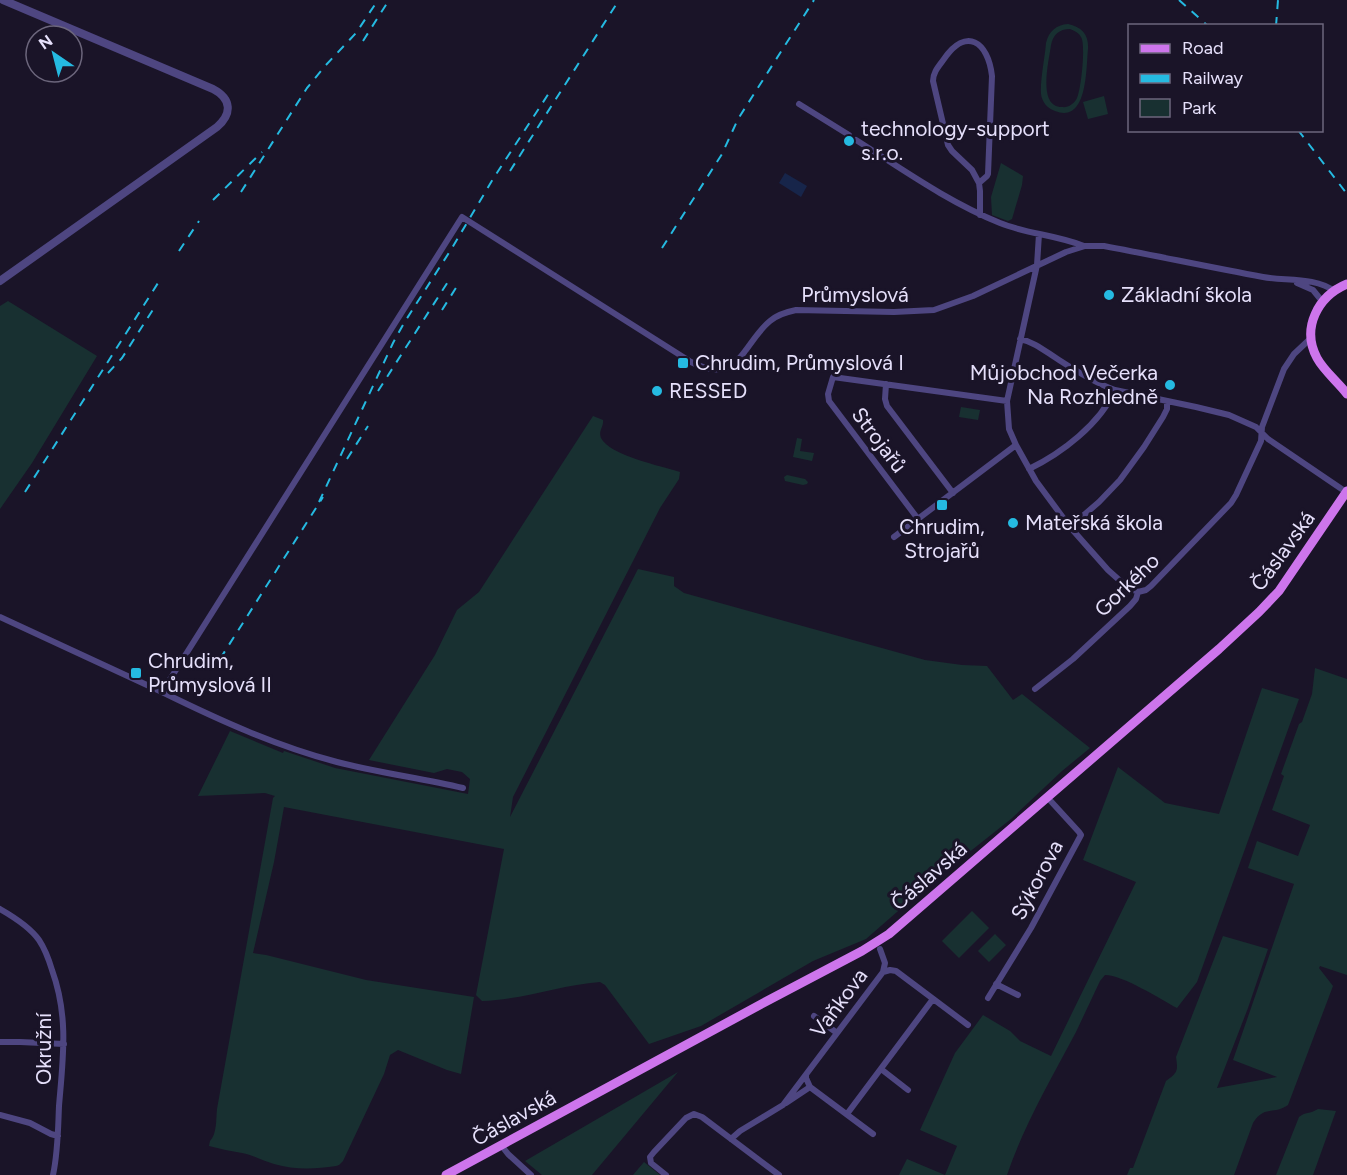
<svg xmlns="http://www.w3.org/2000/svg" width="1347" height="1175" font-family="Figtree,sans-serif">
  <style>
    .green { fill: #183031; fill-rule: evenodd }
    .water { fill: #17254a }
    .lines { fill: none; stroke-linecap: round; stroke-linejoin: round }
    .minor { stroke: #4e4681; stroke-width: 6 }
    .tertiary { stroke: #4e4681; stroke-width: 8 }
    .primary { stroke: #cd75ec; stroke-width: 9 }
    .rail { stroke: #25bae1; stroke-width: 2; stroke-dasharray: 9 8; stroke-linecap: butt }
    .poi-dot { fill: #25bae1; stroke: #1a1428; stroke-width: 2 }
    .labels { text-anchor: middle; stroke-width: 6; stroke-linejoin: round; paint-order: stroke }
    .poi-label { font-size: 21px; fill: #e6e0fb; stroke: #1a1428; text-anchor: start }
    .street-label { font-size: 21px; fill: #e6e0fb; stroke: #1a1428 }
  </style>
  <rect width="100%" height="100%" fill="#1a1428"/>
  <path class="green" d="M1068,24C1082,27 1089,35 1088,49C1086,68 1088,124 1055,111C1047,108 1042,102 1041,94C1040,80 1045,57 1046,43C1049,31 1056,25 1068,24ZM1070,29C1075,31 1079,33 1081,37C1086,44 1081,90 1077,98C1074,104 1068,108 1062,107C1037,107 1049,61 1051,45C1053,35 1059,29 1070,29Z
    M1104,96L1108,114L1088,119L1083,102Z
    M1001,163L1023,176L1022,185L1012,219L1008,221L992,215L991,197Z
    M8,301L97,356L32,463L0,509V306Z
    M961,407L980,410L978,420L959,417Z
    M593,416L603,420C604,427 598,431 601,438C609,455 661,466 680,472L679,479L660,508L513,797L510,817L638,569L674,577V586L684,593L925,660L962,665L987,666L1013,700L1022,694L1090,748L1062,771L1011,819L929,884L866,939L813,961L701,1026L649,1044L605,985L600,982C560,985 522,1000 482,1001L476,995L504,849L284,807L274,862L253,953L266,955L366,980L474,997L461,1074L447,1070L398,1050L390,1055L384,1074L343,1161L339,1165L336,1166C315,1169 295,1170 274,1164C263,1161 253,1155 242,1153C231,1151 220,1149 209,1146L210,1141C217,1134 216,1119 217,1109L273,798L275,796L265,793L198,796L230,731L283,753L284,751L335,768L468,794L470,779L462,772L447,769L434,773L369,760L435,655L457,610L479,592Z
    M797,438L802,439L800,451L814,453L812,461L793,457Z
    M787,475L805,479L808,482L807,484L803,485L785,481L784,477Z
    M1315,668L1347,679V975L1320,966L1319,968L1333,986L1288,1105C1274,1115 1264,1105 1253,1123L1234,1175H1127L1130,1168H1133L1166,1081C1178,1072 1178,1071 1176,1057L1223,936L1268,949L1248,1008L1217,1088L1277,1077L1233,1060L1294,884L1248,868L1257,841L1298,856L1310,825L1272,810L1284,776L1281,774L1299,724L1302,722L1312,694Z
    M1262,688L1299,699L1197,982L1177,1008C1160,999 1123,975 1105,975L1100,981C1092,998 1084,1015 1076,1032C1051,1079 1024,1125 1007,1175H899L907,1159L945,1175L957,1146L920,1130L955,1053L983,1015L1010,1031L1020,1041L1051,1056L1136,882L1083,860L1118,767L1165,803L1219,814Z
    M972,911L989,928L959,958L942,941Z
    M995,934L1006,945L989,962L978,951Z
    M678,1072L592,1175H542L525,1161Z
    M1318,1109L1336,1111L1313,1175H1276L1299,1117C1305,1112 1310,1114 1318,1109Z
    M644,1162L660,1175H633Z"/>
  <path class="water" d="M785,173L807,186L801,197L779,183Z"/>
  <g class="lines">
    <path class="minor" d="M799,104L849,135
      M856,140C902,169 948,202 1000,223C1027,234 1057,235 1084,246
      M979,183L972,170L952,151L948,145L933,81C933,72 939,66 944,59C966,27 988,41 992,76L988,174L987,176L979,183L980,191V215
      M1039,234L1037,265L1007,401L1009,429L1016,445L1036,481L1070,527L1108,570L1127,587L1138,592
      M1297,283L1313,290L1322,301
      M1020,339C1035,342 1046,352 1059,360C1076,371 1095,383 1115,390L1196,407L1229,415L1256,427L1268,439L1346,492
      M886,384L885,399L887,406L953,493
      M1029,469C1062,453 1100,424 1115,390
      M918,519L829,401L828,394L833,377L1007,401
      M1070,527L1099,502L1120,480L1144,447L1163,417L1167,409V401
      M894,537L1016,445
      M1138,592L1146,590L1151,586L1231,503L1236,495L1261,441L1262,427L1284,369L1294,354L1311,338
      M0,617L162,692L462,217L691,362C739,387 743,343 770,321C777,315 786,312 796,310L894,312L934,310L973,296L1066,252L1085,246H1104C1157,256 1209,267 1263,277C1285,281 1316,277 1334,291
      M1035,689L1073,659L1130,606L1136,599L1138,592
      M162,692C219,720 276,746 337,762C379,773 422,778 463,788
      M0,909C14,917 30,927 39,940C45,949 49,960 52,970C69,1017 63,1058 59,1106C58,1129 58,1152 53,1175
      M883,972L890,970L896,971L968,1025
      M996,984L1018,995
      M988,998L1031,928L1081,835L1079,832L1047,797
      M814,1016L837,1033
      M0,1042H20L64,1044
      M881,1069L908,1090
      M806,1075V1078L810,1087L873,1134
      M786,1103L810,1087
      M847,1114L933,999
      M0,1115L30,1123L51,1134L58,1136
      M731,1139L740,1131L783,1105L883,972L885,963L880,949
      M501,1145L508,1154L531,1175
      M666,1175L651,1163L650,1157L654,1152L686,1118L694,1114L702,1117L779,1175"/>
    <path class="tertiary" d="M0,281L217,127C232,114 232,99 213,89L3,0"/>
    <path class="primary" d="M1347,284C1318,296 1301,328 1317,358C1324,371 1338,382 1347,394
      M446,1175L767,1001L862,951L889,934L1219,649L1259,612L1279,591L1347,491"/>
    <path class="rail" d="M1179,0L1208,26
      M1276,26L1278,0
      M363,41L389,0
      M1298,130L1347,194
      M510,171L619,0
      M241,192L307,88L325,66L356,33L378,0
      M213,200L262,152
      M662,248L722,154L738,119L814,0
      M179,251L199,221
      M442,310L459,283
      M108,373L122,358L154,308
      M378,391L451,277
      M347,459L368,426
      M25,492L158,283
      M319,502L393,343L404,323L452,248L493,179L549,93
      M220,659L323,497"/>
  </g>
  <g class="poi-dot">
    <circle cx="849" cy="141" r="6"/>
    <circle cx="1109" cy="295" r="6"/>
    <rect x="677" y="357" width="12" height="12" rx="3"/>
    <circle cx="1170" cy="385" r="6"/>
    <circle cx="657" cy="391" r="6"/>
    <rect x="936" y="499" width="12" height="12" rx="3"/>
    <circle cx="1013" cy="523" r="6"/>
    <rect x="130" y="667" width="12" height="12" rx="3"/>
  </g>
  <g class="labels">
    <g class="poi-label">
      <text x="861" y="136">technology-support<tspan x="861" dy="24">s.r.o.</tspan></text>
      <text x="1121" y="302">Základní škola</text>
      <text x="695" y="370">Chrudim, Průmyslová I</text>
      <text x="1158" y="380" text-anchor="end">Můjobchod Večerka<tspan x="1158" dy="24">Na Rozhledně</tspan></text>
      <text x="669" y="398">RESSED</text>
      <text x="1025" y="530">Mateřská škola</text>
      <text x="942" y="534" text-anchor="middle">Chrudim,<tspan x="942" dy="24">Strojařů</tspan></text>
      <text x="148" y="668">Chrudim,<tspan x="148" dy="24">Průmyslová II</tspan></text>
    </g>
    <g class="street-label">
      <text x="855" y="302">Průmyslová</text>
      <text transform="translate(879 440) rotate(53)" y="7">Strojařů</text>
      <text transform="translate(1283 551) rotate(-54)" y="7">Čáslavská</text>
      <text transform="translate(1127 585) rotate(-44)" y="7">Gorkého</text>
      <text transform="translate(929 876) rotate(-41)" y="7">Čáslavská</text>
      <text transform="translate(1037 880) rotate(-62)" y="7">Sýkorova</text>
      <text transform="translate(839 1003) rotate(-53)" y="7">Vaňkova</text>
      <text transform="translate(44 1049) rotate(-90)" y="7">Okružní</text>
      <text transform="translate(514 1118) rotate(-29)" y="7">Čáslavská</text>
    </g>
  </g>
  <rect x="1128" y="24" width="195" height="108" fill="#1a1428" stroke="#6c667c" stroke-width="1.5"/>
  <rect x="1140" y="44" width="30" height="9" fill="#cd75ec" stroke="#6c667c" stroke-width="1.5"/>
  <text x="1182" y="54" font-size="18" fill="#e6e0fb">Road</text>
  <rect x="1140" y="74" width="30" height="9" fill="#25bae1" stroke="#6c667c" stroke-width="1.5"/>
  <text x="1182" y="84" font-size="18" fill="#e6e0fb">Railway</text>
  <rect x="1140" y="99" width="30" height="18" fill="#183031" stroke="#6c667c" stroke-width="1.5"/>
  <text x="1182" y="114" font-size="18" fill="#e6e0fb">Park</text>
  <g transform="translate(54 54) rotate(325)"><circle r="28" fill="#1a1428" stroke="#6c667c" stroke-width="1.5"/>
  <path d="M0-4.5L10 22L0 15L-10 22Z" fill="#25bae1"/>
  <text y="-9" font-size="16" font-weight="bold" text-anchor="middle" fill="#e6e0fb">N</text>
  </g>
</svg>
